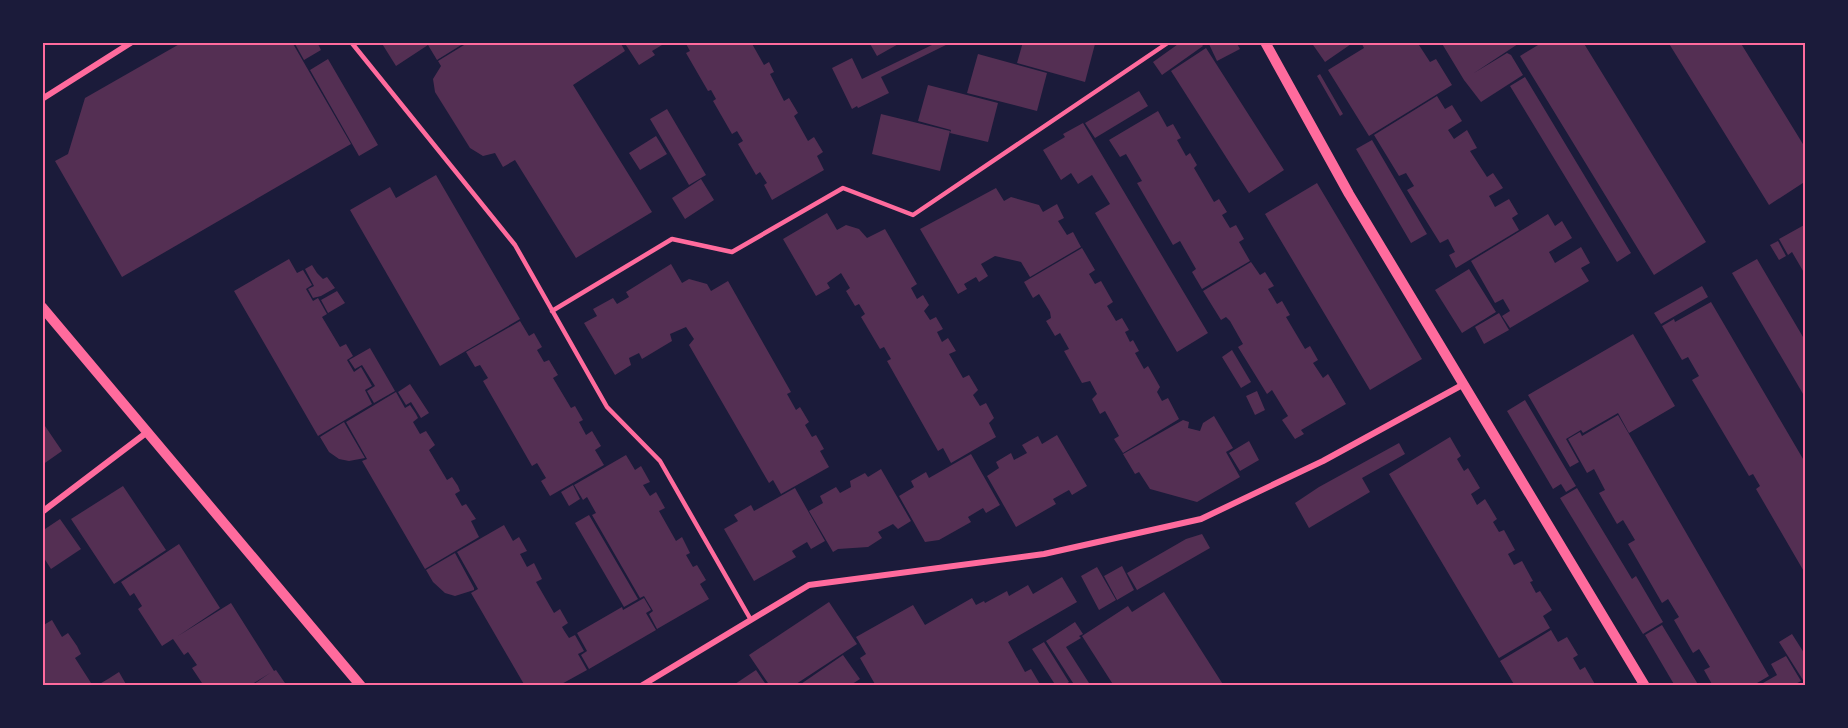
<svg xmlns="http://www.w3.org/2000/svg" width="1848" height="728" font-family="'PT Sans',sans-serif">
  <style>
    .building { fill: #542f53 }
    .lines { fill: none; stroke-linecap: round; stroke-linejoin: round }
    .service { stroke: #ff6b9d; stroke-width: 4.5 }
    .minor { stroke: #ff6b9d; stroke-width: 6 }
    .tertiary { stroke: #ff6b9d; stroke-width: 10 }
    .neatline { fill: none; stroke: #ff6b9d; stroke-width: 2 }
  </style>
  <rect width="100%" height="100%" fill="#1b1b3a"/>
  <path class="building" d="M183,42H292L351,144L122,277L55,161L68,154L85,98Z
    M294,42H317L321,50L304,60Z
    M381,42H466L437,60L428,45L396,66Z
    M469,42H620L625,51L573,85L652,212L576,258L515,160L503,167L495,153L483,156L470,148L435,92L433,79L441,66L438,61Z
    M624,42H667L652,51L655,55L639,65Z
    M685,42H751L764,65L769,62L774,72L770,74L784,101L789,98L798,113L794,116L808,141L814,137L823,152L817,156L824,170L772,200L764,185L767,183L760,172L756,175L738,144L743,141L737,131L732,134L713,101L716,99L711,90L708,91L686,53L690,51Z
    M869,42H902L877,56Z
    M933,42H952L881,77L889,93L858,108L857,106L852,109L832,68L852,58L862,79L934,44Z
    M1023,42L1095,44L1085,82L1017,63Z
    M1181,42H1200L1203,46L1162,75L1153,62Z
    M1208,42H1236L1240,49L1217,61Z
    M1311,42H1354L1325,62Z
    M1361,42H1417L1430,62L1436,59L1452,85L1369,136L1328,70L1364,48Z
    M1441,42H1521L1474,73L1507,53L1511,55L1523,75L1481,102L1464,80Z
    M1543,42H1583L1706,242L1654,275L1520,56Z
    M1668,42H1740L1806,149V181L1769,205Z
    M1206,48L1284,170L1249,193L1171,71Z
    M978,54L1047,73L1037,111L967,93Z
    M328,59L378,145L359,156L310,70Z
    M1320,74L1343,114L1340,116L1317,76Z
    M1525,77L1631,253L1617,262L1510,86Z
    M928,85L998,103L988,142L950,133L951,130L918,121Z
    M1139,91L1148,106L1095,138L1085,123Z
    M1437,96L1445,109L1452,105L1462,121L1448,130L1454,139L1467,130L1477,148L1470,151L1487,177L1493,173L1503,188L1489,196L1495,207L1509,199L1518,214L1512,218L1519,230L1456,268L1449,255L1455,252L1448,239L1440,243L1407,190L1414,186L1406,173L1399,176L1374,135Z
    M667,109L706,175L689,185L650,119Z
    M1158,111L1167,127L1173,124L1181,138L1177,140L1186,156L1190,153L1197,165L1194,168L1214,202L1219,199L1227,212L1222,215L1230,228L1236,225L1244,239L1239,242L1250,261L1202,289L1192,272L1196,269L1180,241L1173,245L1137,183L1142,181L1126,154L1120,157L1109,140Z
    M881,114L950,131L940,171L872,154Z
    M1083,123L1208,333L1177,352L1095,213L1110,204L1092,175L1078,184L1071,173L1061,180L1043,150L1065,137L1063,134Z
    M656,136L667,154L640,170L629,153Z
    M1372,140L1427,234L1411,243L1356,149Z
    M436,175L520,319L440,366L350,210L390,187L396,198Z
    M701,179L714,200L685,219L672,198Z
    M1317,183L1422,359L1370,390L1265,214Z
    M996,188L1004,201L1011,197L1039,205L1043,212L1057,204L1064,218L1058,221L1067,235L1073,232L1081,247L1030,277L1021,262L995,256L981,264L988,276L979,282L976,277L964,284L967,289L958,294L920,229Z
    M827,213L837,230L846,225L859,229L867,238L885,229L917,284L911,288L917,299L923,295L929,305L924,311L930,320L936,317L943,329L937,332L942,342L948,338L956,351L949,354L963,378L969,375L978,390L973,395L980,406L986,403L994,418L989,423L996,437L951,463L943,448L938,451L887,361L891,359L884,347L880,349L861,317L865,314L859,304L855,306L846,291L850,288L841,273L827,283L830,288L816,296L783,239Z
    M1548,214L1555,226L1562,221L1572,238L1549,252L1555,263L1581,247L1590,263L1581,268L1589,281L1510,328L1502,316L1510,311L1503,299L1495,303L1471,261Z
    M1806,224V276L1792,252L1788,255L1779,239Z
    M1778,241L1786,256L1779,260L1770,245Z
    M1082,248L1095,270L1089,274L1095,284L1101,281L1113,302L1107,306L1116,321L1122,318L1129,330L1125,332L1130,342L1133,340L1139,351L1135,353L1144,369L1148,366L1160,387L1157,392L1162,401L1168,398L1179,419L1123,453L1114,439L1119,436L1105,411L1100,414L1092,399L1097,394L1090,381L1082,383L1064,351L1069,349L1060,333L1055,336L1046,321L1051,318L1050,312L1039,294L1033,298L1024,282Z
    M289,259L297,273L303,270L312,285L306,289L313,301L318,298L327,314L322,317L340,347L346,344L353,356L347,360L354,372L361,367L372,386L365,390L372,404L318,436L234,291Z
    M1757,259L1806,342V399L1732,273Z
    M1251,262L1260,275L1265,272L1274,286L1268,289L1277,304L1282,301L1290,315L1286,317L1305,349L1310,346L1318,360L1313,363L1323,378L1328,374L1346,404L1301,430L1304,434L1295,439L1282,420L1288,416L1272,390L1267,394L1238,347L1243,344L1230,321L1226,317L1221,320L1203,291Z
    M671,264L682,283L689,279L707,284L711,291L728,281L791,392L787,394L796,410L800,407L809,422L805,425L812,437L816,435L824,449L820,451L829,467L781,494L773,480L769,483L689,345L694,339L686,327L670,334L672,341L642,359L639,353L629,358L631,365L615,375L584,323L597,316L593,309L613,298L617,304L629,297L626,292Z
    M312,265L317,273L323,279L327,277L335,288L321,296L313,298L308,289L314,286L305,269Z
    M1469,269L1496,312L1462,333L1435,290Z
    M1702,286L1708,297L1661,324L1654,313Z
    M337,291L345,303L328,313L321,300Z
    M1711,302L1806,464V575L1756,489L1760,486L1753,474L1749,476L1692,380L1699,376L1688,357L1682,360L1662,326L1674,319L1675,322Z
    M1499,313L1509,330L1484,344L1475,327Z
    M520,321L529,336L534,333L542,347L537,350L544,362L549,360L558,375L553,378L571,408L575,406L583,420L579,422L586,435L592,431L601,446L595,450L604,465L550,496L541,481L546,478L537,463L532,466L483,381L488,378L480,365L475,367L466,352Z
    M1633,334L1675,406L1629,433L1618,413L1583,433L1581,430L1566,439L1579,462L1570,467L1528,395Z
    M370,348L395,391L374,403L367,391L375,386L362,365L355,369L349,360Z
    M1232,350L1251,382L1241,388L1222,357Z
    M410,384L429,413L421,418L411,402L406,405L398,392Z
    M1257,391L1265,410L1255,415L1246,396Z
    M396,392L405,408L410,405L416,414L418,418L413,422L420,434L426,431L435,445L429,450L447,480L452,477L458,486L460,491L455,494L462,506L466,504L476,519L471,521L479,537L425,569L362,461L367,459L346,422Z
    M1525,400L1576,486L1566,492L1561,484L1553,489L1507,411Z
    M1618,415L1769,676L1752,686H1713L1704,670L1710,667L1699,649L1693,653L1674,620L1679,617L1668,599L1662,603L1628,544L1635,540L1623,520L1617,524L1599,493L1605,490L1594,469L1587,473L1568,439L1580,432L1582,436Z
    M1214,416L1233,448L1226,452L1240,477L1197,502L1150,489L1139,472L1135,474L1123,454L1183,420L1189,422L1188,428L1200,431L1203,423Z
    M344,422L365,458L349,461L339,459L329,452L320,437Z
    M45,426L62,451L42,465V428Z
    M1057,435L1087,486L1072,495L1069,490L1053,499L1056,504L1016,527L987,476L999,468L996,462L1011,453L1014,460L1027,453L1022,445L1038,436L1042,444Z
    M1450,437L1461,456L1457,459L1464,471L1468,468L1480,488L1471,494L1477,505L1485,499L1497,519L1493,522L1499,532L1504,530L1515,550L1508,554L1514,565L1522,561L1533,581L1530,582L1536,593L1540,591L1552,610L1543,616L1550,628L1499,658L1389,474Z
    M1249,441L1259,460L1240,471L1229,453Z
    M1399,443L1405,454L1362,478L1370,492L1309,528L1295,503L1319,487Z
    M971,454L1000,505L986,513L983,508L968,517L971,522L939,540L925,542L899,496L914,487L911,481L926,472L929,478Z
    M626,455L635,470L641,466L650,482L643,485L650,496L656,492L665,508L659,511L676,541L682,537L690,553L686,555L693,567L697,565L706,580L700,584L709,599L657,629L649,614L653,611L644,596L640,598L592,515L596,513L587,497L583,500L574,485Z
    M881,469L911,521L898,529L893,524L878,532L882,538L868,547L838,549L833,552L809,511L823,503L820,496L836,487L840,493L851,487L850,481L865,473L868,477Z
    M573,485L580,499L569,506L561,492Z
    M123,486L166,550L114,584L71,519Z
    M795,488L825,541L811,549L807,542L792,551L796,557L754,581L724,529L738,521L734,515L751,505L754,511Z
    M1577,488L1632,579L1636,576L1663,622L1643,634L1560,498Z
    M589,515L638,599L624,607L575,523Z
    M60,519L81,549L51,569L42,555V531Z
    M504,525L513,541L519,537L527,551L520,554L527,567L534,563L542,579L536,582L554,613L560,609L568,623L562,627L565,632L569,638L575,635L584,651L578,654L587,670L558,686H525L471,593L478,589L457,552Z
    M1202,534L1210,548L1137,590L1127,573L1186,539Z
    M179,544L220,608L178,636L231,603L274,671L276,670L287,686H251L270,673L249,686H204L192,668L197,665L188,652L184,655L173,639L162,646L138,609L142,606L134,593L130,596L121,582Z
    M455,553L474,588V590L455,596L445,593L433,582L426,570Z
    M1122,566L1134,590L1117,600L1104,576Z
    M1097,567L1116,600L1099,610L1081,576Z
    M1062,577L1077,602L1008,642L1025,672L1031,669L1041,686H876L860,658L866,654L856,637L913,605L925,625L972,598L976,605L984,601L985,603L1007,591L1009,596L1028,585L1033,594Z
    M1164,592L1224,686H1114L1082,636L1128,606L1132,612Z
    M644,598L651,610L646,613L656,630L589,669L581,655L587,651L577,633L622,607L623,610Z
    M829,602L857,644L793,686H770L749,655Z
    M52,620L62,637L68,633L77,646L81,654L75,658L93,686H42V626Z
    M1075,622L1083,634L1079,636L1081,638L1066,647L1089,683L1084,686H1075L1046,641Z
    M1662,625L1699,686H1675L1645,635Z
    M1551,630L1558,642L1567,637L1578,655L1573,658L1580,670L1585,667L1596,686H1515L1500,661Z
    M1792,634L1806,656V678L1803,680L1779,642Z
    M1044,642L1069,682L1063,686H1056L1032,649Z
    M843,655L860,679L849,686H798Z
    M1786,656L1801,681L1792,686H1765L1763,683L1777,675L1771,664Z
    M756,670L767,686H732Z
    M119,672L127,686H96L108,679Z"/>
  <g class="lines">
    <path class="service" d="M351,42L515,245L607,407L660,461L751,620
      M552,311L672,239L732,252L843,188L913,215L1169,42"/>
    <path class="minor" d="M42,99L132,42
      M42,512L146,433
      M641,686L809,585L1044,554L1201,519L1323,461L1464,384"/>
    <path class="tertiary" d="M1265,42L1349,194L1645,686
      M42,307L361,686"/>
  </g>
  <rect width="1848" height="728" fill="none" stroke="#1b1b3a" stroke-width="87"/>
  <rect x="44" y="44" width="1760" height="640" class="neatline"/>
</svg>
